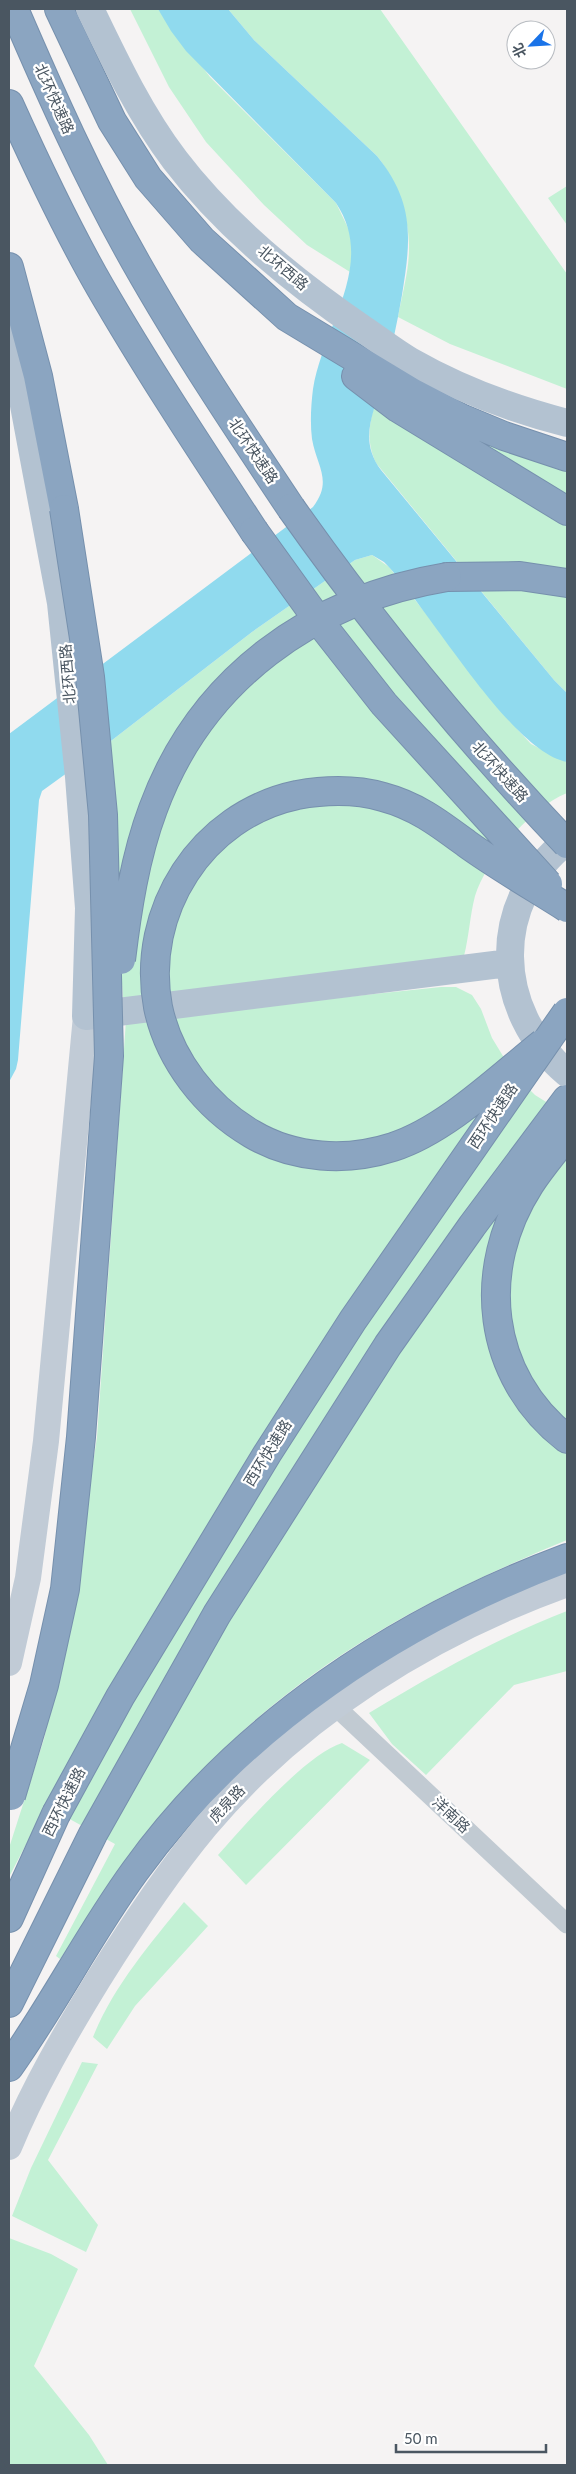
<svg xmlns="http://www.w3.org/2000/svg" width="576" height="2474" font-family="Lato,'Noto Sans SC',sans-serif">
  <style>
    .green { fill: #c3f1d5 }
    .water { fill: #90daee }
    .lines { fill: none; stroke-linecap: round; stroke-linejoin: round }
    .highway-casing { stroke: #7690ad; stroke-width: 30 }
    .street { stroke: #c1cad2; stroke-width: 19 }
    .secondary { stroke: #c1cbd6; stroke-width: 26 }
    .primary { stroke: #b3c2d1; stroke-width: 28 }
    .highway { stroke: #8ba5c1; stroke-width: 28 }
    .highway-bridge-casing { stroke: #7690ad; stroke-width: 30; stroke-linecap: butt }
    .highway-bridge { stroke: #8ba5c1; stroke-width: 28 }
    .labels { text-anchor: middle; stroke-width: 4.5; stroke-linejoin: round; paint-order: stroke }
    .street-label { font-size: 15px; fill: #4a5661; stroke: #fff }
  </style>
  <rect width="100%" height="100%" fill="#f5f3f3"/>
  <path class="green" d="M130,9H158L210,77L336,203L350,232L353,247L350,272L307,245L264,205L206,142L169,87Z
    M228,9H380L567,274V389L450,344L398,317C402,295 409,271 409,249C410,218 396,179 377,156L254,40Z
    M567,186V225L548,198Z
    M381,386L567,468V693L554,680L376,463C363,435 372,413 381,386Z
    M372,555L389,567L517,729L531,744L567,762V793C532,807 486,859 475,896C470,915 469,936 464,956L123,999L107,744L252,632L355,560Z
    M441,987H456L472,995L481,1009L492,1038L514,1074L535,1095L567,1115V1540C412,1604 287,1672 175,1800C132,1849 97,1906 60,1959L56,1956L115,1844L46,1806L9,1877V1848L44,1739L60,1669L71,1608L97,1437L126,1020Z
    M567,1611V1671L514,1685L426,1775L392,1744L369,1713C434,1674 497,1638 567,1611Z
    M342,1743L370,1760L246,1885L218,1855C244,1826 306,1754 342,1743Z
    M184,1902L208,1926L135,2006L107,2049L93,2037C113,1987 150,1944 184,1902Z
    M82,2062L98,2064L48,2160L98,2225L86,2252L12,2216L31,2168Z
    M9,2238L51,2254L78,2269L34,2366L89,2435L108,2465H9Z"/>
  <path class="water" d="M158,9H228L254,40L377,156C415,203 411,239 402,295C397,324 391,352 383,380C374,413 358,439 381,470L554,680L567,693V762C510,752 428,606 384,562L372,555L355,560L252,632L107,744L42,791L39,800L18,1060L16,1069L9,1082V734L313,507C333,481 317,467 312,439C310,423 311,405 313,389C323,326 377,264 336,203L186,51L171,31Z"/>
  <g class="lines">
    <defs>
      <path id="highway" d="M14,9C51,95 89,180 135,261C183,346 237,427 291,508
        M59,9L112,121L148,178L202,240L287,317L413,393L461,418L504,436L567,457
        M9,104C37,166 66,228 100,287C148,370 201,450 254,531
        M9,267L38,376L64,509
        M356,376L398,408L567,511
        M447,577L520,576L567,583
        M567,1135C555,1151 541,1167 530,1184C475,1269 486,1376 567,1439
        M9,1918L56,1814
        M9,2003L93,1834L217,1614L388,1345L472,1226L567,1099
        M9,2067C54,2004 89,1934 135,1871C241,1724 399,1621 567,1558"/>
    </defs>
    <use href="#highway" class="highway-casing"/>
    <path class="street" d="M335,1706L567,1924"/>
    <path class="secondary" d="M9,1663L28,1578L46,1441L86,1016
      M9,2147C33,2089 65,2034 98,1980C131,1927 166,1874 206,1826C300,1714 431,1633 567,1584"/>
    <path class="primary" d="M90,9C115,61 140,114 175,160C226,227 294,282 363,329C378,339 393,351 410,361C459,389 513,409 567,423
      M9,337L20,384L61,603L79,777L89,908L86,1016L510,963
      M567,841C489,902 493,1011 567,1073"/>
    <use href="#highway" class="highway"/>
    <defs>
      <path id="highway-bridge" d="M291,508C375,627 466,738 567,844
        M254,531L318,620L384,704L548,884
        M121,960C127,910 135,857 153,809C201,678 313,599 447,577
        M543,1043C499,1078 446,1130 393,1147C347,1162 294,1159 252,1134C206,1107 169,1060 158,1007C140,911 202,815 297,795C325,790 355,789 383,797C417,806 440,824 467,844C499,867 534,887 567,908
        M11,1796L44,1685L65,1589L81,1437L109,1056L103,815L90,677L64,509
        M56,1814L120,1697L267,1454L353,1320L567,1012"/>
    </defs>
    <use href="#highway-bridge" class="highway-bridge-casing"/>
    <use href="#highway-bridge" class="highway-bridge"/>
  </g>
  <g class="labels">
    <g class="street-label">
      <text transform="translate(54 99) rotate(66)" y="5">北环快速路</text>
      <text transform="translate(283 268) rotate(40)" y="5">北环西路</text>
      <text transform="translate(253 451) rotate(56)" y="5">北环快速路</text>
      <text transform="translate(68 674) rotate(-95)" y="5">北环西路</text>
      <text transform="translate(500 772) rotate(48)" y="5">北环快速路</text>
      <text transform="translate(493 1116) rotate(-56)" y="5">西环快速路</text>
      <text transform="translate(268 1453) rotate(-58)" y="5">西环快速路</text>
      <text transform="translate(64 1802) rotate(-63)" y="5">西环快速路</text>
      <text transform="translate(227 1804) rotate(-47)" y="5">虎泉路</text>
      <text transform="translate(451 1815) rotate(43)" y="5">洋南路</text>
    </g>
  </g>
  <rect width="576" height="2474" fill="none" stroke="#4a5661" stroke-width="20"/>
  <g transform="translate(531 45) rotate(245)"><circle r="24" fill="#ffffff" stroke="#b7bbc0"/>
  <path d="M0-4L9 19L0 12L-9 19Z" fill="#1a73e8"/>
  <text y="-8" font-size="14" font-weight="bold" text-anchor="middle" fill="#4a5661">北</text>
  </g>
  <path d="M396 2444v8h150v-8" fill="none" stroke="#4a5661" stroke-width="2.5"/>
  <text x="404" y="2444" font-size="15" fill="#4a5661" stroke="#ffffff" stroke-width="4" paint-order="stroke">50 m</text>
</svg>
